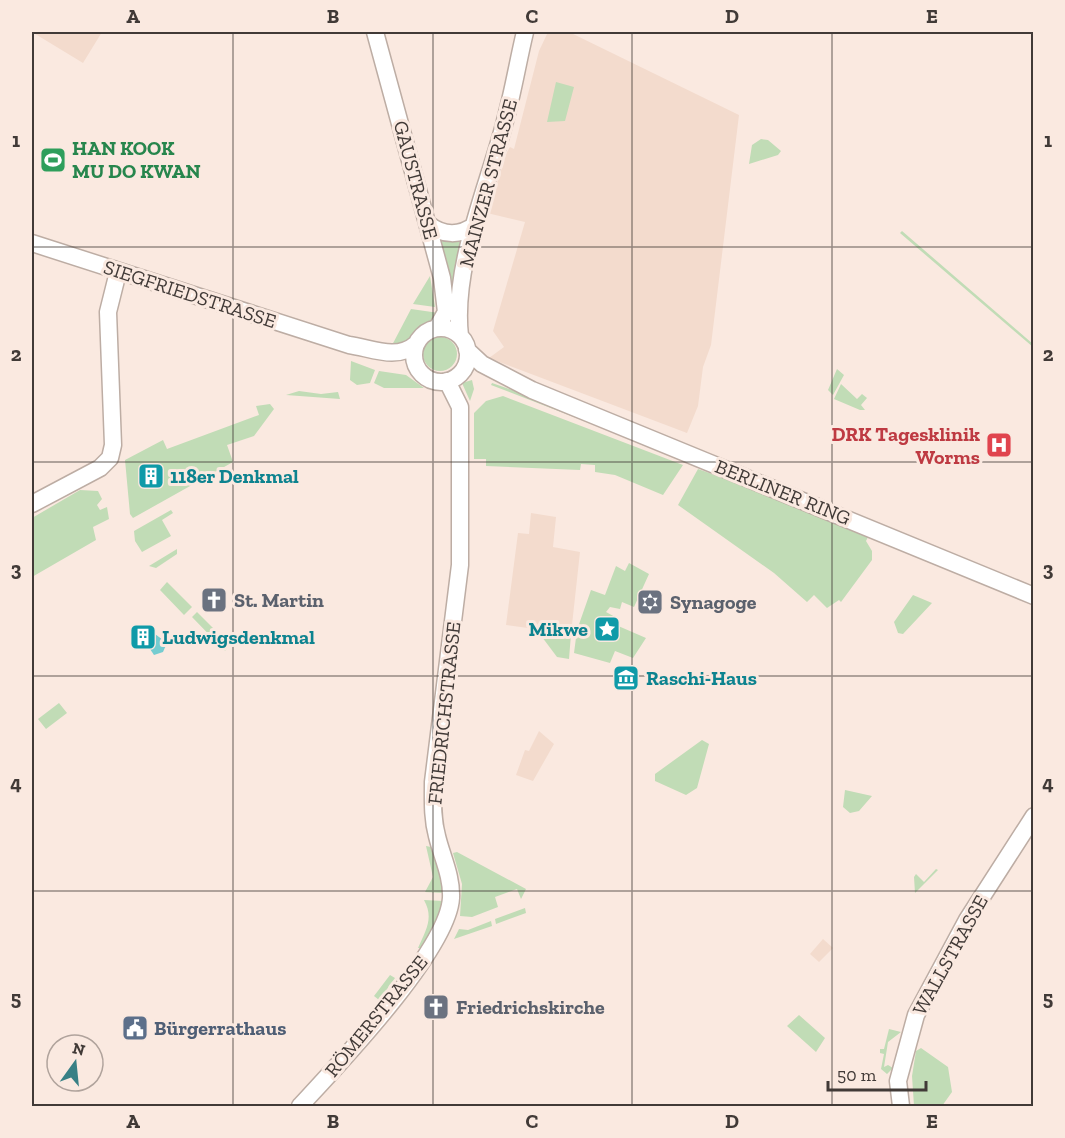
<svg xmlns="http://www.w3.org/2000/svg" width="1065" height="1138" font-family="'Zilla Slab',serif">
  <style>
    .built { fill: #f3dbcd }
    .green { fill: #c1dcb6 }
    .water { fill: #75ccd0 }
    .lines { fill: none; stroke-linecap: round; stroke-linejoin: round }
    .secondary-casing { stroke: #bdada4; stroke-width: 19 }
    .secondary { stroke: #fff; stroke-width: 16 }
    .grid { fill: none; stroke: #413a37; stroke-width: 1.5; stroke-opacity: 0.55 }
    .labels { text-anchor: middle; stroke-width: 6; stroke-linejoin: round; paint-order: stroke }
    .leisure-label { font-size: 20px; font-weight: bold; fill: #27864d; stroke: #fae9e0; text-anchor: start }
    .street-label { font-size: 20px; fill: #413a37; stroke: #fae9e0 }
    .health-label { font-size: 20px; font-weight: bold; fill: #be3a42; stroke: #fae9e0; text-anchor: end }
    .culture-label { font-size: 20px; font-weight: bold; fill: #0d838f; stroke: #fae9e0; text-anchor: start }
    .worship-label { font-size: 20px; font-weight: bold; fill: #5b616d; stroke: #fae9e0; text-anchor: start }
    .service-label { font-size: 20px; font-weight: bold; fill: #4e5e75; stroke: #fae9e0; text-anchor: start }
    .neatline { fill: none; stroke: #413a37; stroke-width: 2 }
    .grid-label { font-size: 20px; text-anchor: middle; font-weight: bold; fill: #413a37 }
  </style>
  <rect width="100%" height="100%" fill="#fae9e0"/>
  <path class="built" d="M32,32H102L83,63Z
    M548,32H569L739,115L711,345L703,367L698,406L687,433L489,358L504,347L493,331L525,222L487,213L507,152L510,147L514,149L539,51Z
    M531,513L556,517L553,547L580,552L571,634L506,625L518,533L529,534Z
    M539,731L554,744L533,781L516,775L525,750L529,751Z
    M823,939L833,948L819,962L810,954Z"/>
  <path class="green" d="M556,82L574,87L565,121L547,122Z
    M761,139L768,140L781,151L778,155L749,164L752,145Z
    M902,231L1033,344V347L900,233Z
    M442,240H463L454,309L440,242Z
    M430,276L435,307L413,304Z
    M411,309L439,313C435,318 414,340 409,344C404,347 395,347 390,349Z
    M423 354a17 17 0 1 1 34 0a17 17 0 1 1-34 0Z
    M351,361L375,370L370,383L357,385L350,380Z
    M837,369L844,375L833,395L828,390Z
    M379,371L406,375L424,388H384L374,383Z
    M472,380L474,389L470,401L462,383Z
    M492,383L539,399L592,424L491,385Z
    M841,384L857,399L862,394L867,398L861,405L865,410H860L834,399Z
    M299,391L321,394L338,392L340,399L286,395Z
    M503,396L683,465L663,495L615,475L595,472V465L581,464L580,470L486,466V459H474V413L486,401Z
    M270,404L274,409L254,436L227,445L233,462L133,518L130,514L125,460L163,440L167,449L259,415L256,406Z
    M698,469L777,497L868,537L866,541L872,551V560L841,602L839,600L827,608L814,595L807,602L774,573L678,505Z
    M80,490L98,491L102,499L97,505L100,510L107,507L109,519L93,527L96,540L32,577V518Z
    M171,510L173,513L162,520L171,536L142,552L135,541L134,531Z
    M177,549V554L156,568L149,566Z
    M629,563L649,574L634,607L622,602L620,609L610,607L606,612L617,618L616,625L646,638L633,658L615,651L610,663L574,653L577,630L591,590L605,595L616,566L625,571Z
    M167,582L192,607L184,615L160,590Z
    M913,595L932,603L903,634L898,633L894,622Z
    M197,612L230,645L225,651L192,617Z
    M536,629L571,634L569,659L557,657Z
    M59,703L67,713L46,729L38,719Z
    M702,740L709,744L697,788L686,795L655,781V774Z
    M845,790L872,796L859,811L850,813L843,807Z
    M426,846L431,847L440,868L444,893L425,892L433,877Z
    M457,852L526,889L521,899L517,889L495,897L498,907L472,917L460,916L462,884L453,853Z
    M936,869L938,870L915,893L914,877L916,874L924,882Z
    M424,900L443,901L436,926L421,948H418C426,930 434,918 424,900Z
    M525,908L526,913L496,924L495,919Z
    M491,921L492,926L454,939L459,929L468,930Z
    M390,975L395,978L379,1000L374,996Z
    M799,1015L825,1038L816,1052L787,1026Z
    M889,1029L901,1032L888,1042L884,1067L888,1065L893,1068L887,1074L881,1069L884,1054L880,1053V1049H884Z
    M921,1048L948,1067L952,1092L942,1106H914L912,1076L916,1051Z"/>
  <path class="water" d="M155,634L167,643L163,652L154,655L146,643Z"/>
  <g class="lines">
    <defs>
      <path id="secondary" d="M375,32L442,278L446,312L437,328
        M428,224C443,236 460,236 475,225
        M32,243L349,345C371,348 397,361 416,344
        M414 355a27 27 0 1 1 54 0a27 27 0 1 1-54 0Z
        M460,336C452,267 488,187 505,121C513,92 518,61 525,32
        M467,350L482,364L532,390L1034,596
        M32,504L100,468L110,458L113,445L108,312L118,272
        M300,1106C338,1065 448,950 451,898C452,876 442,857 437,836C432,818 433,800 433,782L460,565V407L447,381
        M901,1106L898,1081L916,1015L967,920L1034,816"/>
    </defs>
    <use href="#secondary" class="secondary-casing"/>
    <use href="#secondary" class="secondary"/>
  </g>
  <path class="grid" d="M233,32V1106M433,32V1106M632,32V1106M832,32V1106M32,247H1034M32,462H1034M32,676H1034M32,891H1034"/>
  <defs>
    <symbol id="stadium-square" viewBox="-11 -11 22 22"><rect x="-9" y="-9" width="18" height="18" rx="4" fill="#2e9e5b" stroke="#fae9e0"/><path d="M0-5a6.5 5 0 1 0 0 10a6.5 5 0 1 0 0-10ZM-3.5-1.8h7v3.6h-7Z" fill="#fff"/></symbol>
    <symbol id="hospital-square" viewBox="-11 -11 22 22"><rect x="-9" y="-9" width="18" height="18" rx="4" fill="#e0444e" stroke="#fae9e0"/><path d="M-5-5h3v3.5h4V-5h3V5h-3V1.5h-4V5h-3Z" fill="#fff"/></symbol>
    <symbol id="building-square" viewBox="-11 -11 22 22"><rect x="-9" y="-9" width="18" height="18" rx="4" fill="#0f9aa8" stroke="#fae9e0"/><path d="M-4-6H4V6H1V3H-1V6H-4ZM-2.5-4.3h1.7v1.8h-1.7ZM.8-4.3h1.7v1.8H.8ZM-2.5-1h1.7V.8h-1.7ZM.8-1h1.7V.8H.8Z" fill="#fff"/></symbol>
    <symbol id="church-square" viewBox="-11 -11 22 22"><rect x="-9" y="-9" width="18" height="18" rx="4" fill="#6b7280" stroke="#fae9e0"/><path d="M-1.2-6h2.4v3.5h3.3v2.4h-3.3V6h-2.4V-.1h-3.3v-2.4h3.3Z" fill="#fff"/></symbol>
    <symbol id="synagogue-square" viewBox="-11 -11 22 22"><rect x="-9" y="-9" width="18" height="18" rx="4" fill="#6b7280" stroke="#fae9e0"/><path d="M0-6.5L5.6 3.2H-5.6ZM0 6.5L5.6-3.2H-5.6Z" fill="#fff"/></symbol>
    <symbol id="sight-square" viewBox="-11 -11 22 22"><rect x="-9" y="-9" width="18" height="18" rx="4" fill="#0f9aa8" stroke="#fae9e0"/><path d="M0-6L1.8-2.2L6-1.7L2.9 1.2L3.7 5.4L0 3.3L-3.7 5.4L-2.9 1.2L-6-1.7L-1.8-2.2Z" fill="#fff"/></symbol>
    <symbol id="museum-square" viewBox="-11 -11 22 22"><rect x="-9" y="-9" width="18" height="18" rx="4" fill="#0f9aa8" stroke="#fae9e0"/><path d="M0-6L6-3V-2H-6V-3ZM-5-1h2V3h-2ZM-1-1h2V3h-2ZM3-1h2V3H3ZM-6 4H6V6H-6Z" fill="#fff"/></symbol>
    <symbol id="civic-square" viewBox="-11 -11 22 22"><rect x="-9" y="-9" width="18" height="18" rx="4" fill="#5c6f8a" stroke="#fae9e0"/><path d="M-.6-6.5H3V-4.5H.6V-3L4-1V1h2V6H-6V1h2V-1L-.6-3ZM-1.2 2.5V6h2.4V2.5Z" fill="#fff"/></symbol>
  </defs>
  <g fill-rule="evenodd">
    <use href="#stadium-square" x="38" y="145" width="30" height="30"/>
    <use href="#hospital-square" x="984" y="430" width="30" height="30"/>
    <use href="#building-square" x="136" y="461" width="30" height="30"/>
    <use href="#church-square" x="199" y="585" width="30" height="30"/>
    <use href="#synagogue-square" x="635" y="587" width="30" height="30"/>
    <use href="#sight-square" x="592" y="614" width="30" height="30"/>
    <use href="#building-square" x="128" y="622" width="30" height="30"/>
    <use href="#museum-square" x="611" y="663" width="30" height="30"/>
    <use href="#church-square" x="421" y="992" width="30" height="30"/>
    <use href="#civic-square" x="120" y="1013" width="30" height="30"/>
  </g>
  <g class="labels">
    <g class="leisure-label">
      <text x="72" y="155">HAN KOOK<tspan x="72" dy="23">MU DO KWAN</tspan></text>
    </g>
    <g class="street-label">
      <text transform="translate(416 180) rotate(75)" y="7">GAUSTRASSE</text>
      <text transform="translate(488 183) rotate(-75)" y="7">MAINZER STRASSE</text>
      <text transform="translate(190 294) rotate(18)" y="7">SIEGFRIEDSTRASSE</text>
      <text transform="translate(783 492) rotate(22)" y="7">BERLINER RING</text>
      <text transform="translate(444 713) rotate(-84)" y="7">FRIEDRICHSTRASSE</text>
      <text transform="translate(950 955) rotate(-61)" y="7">WALLSTRASSE</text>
      <text transform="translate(376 1016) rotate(-51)" y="7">RÖMERSTRASSE</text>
    </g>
    <g class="health-label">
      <text x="980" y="441">DRK Tagesklinik<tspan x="980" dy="23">Worms</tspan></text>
    </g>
    <g class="culture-label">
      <text x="170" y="483">118er Denkmal</text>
      <text x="588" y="636" text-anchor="end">Mikwe</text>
      <text x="162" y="644">Ludwigsdenkmal</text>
      <text x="646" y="685">Raschi-Haus</text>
    </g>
    <g class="worship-label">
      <text x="234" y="607">St. Martin</text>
      <text x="670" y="609">Synagoge</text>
      <text x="456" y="1014">Friedrichskirche</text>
    </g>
    <g class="service-label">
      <text x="154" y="1035">Bürgerrathaus</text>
    </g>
  </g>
  <rect width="1065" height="1138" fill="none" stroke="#fae9e0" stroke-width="66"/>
  <g transform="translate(75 1063) rotate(15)"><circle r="28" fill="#fae9e0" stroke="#b0a39c" stroke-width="1.5"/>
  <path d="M0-4.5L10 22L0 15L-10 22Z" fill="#388085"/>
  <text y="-9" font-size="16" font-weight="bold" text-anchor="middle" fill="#413a37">N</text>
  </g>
  <path d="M828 1081v9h98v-9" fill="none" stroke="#413a37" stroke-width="3"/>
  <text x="837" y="1081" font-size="18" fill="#413a37" stroke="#fae9e0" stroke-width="4.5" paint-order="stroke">50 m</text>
  <rect x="33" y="33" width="999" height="1072" class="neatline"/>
  <g class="grid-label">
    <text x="133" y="23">A</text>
    <text x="333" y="23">B</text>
    <text x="532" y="23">C</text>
    <text x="732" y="23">D</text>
    <text x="932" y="23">E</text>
    <text x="16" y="147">1</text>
    <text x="1048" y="147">1</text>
    <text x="16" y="361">2</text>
    <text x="1048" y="361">2</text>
    <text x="16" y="576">3</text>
    <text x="1048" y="576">3</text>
    <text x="16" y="790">4</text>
    <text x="1048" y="790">4</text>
    <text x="16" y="1005">5</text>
    <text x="1048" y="1005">5</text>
    <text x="133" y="1128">A</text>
    <text x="333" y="1128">B</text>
    <text x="532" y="1128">C</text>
    <text x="732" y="1128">D</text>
    <text x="932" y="1128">E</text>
  </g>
</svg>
